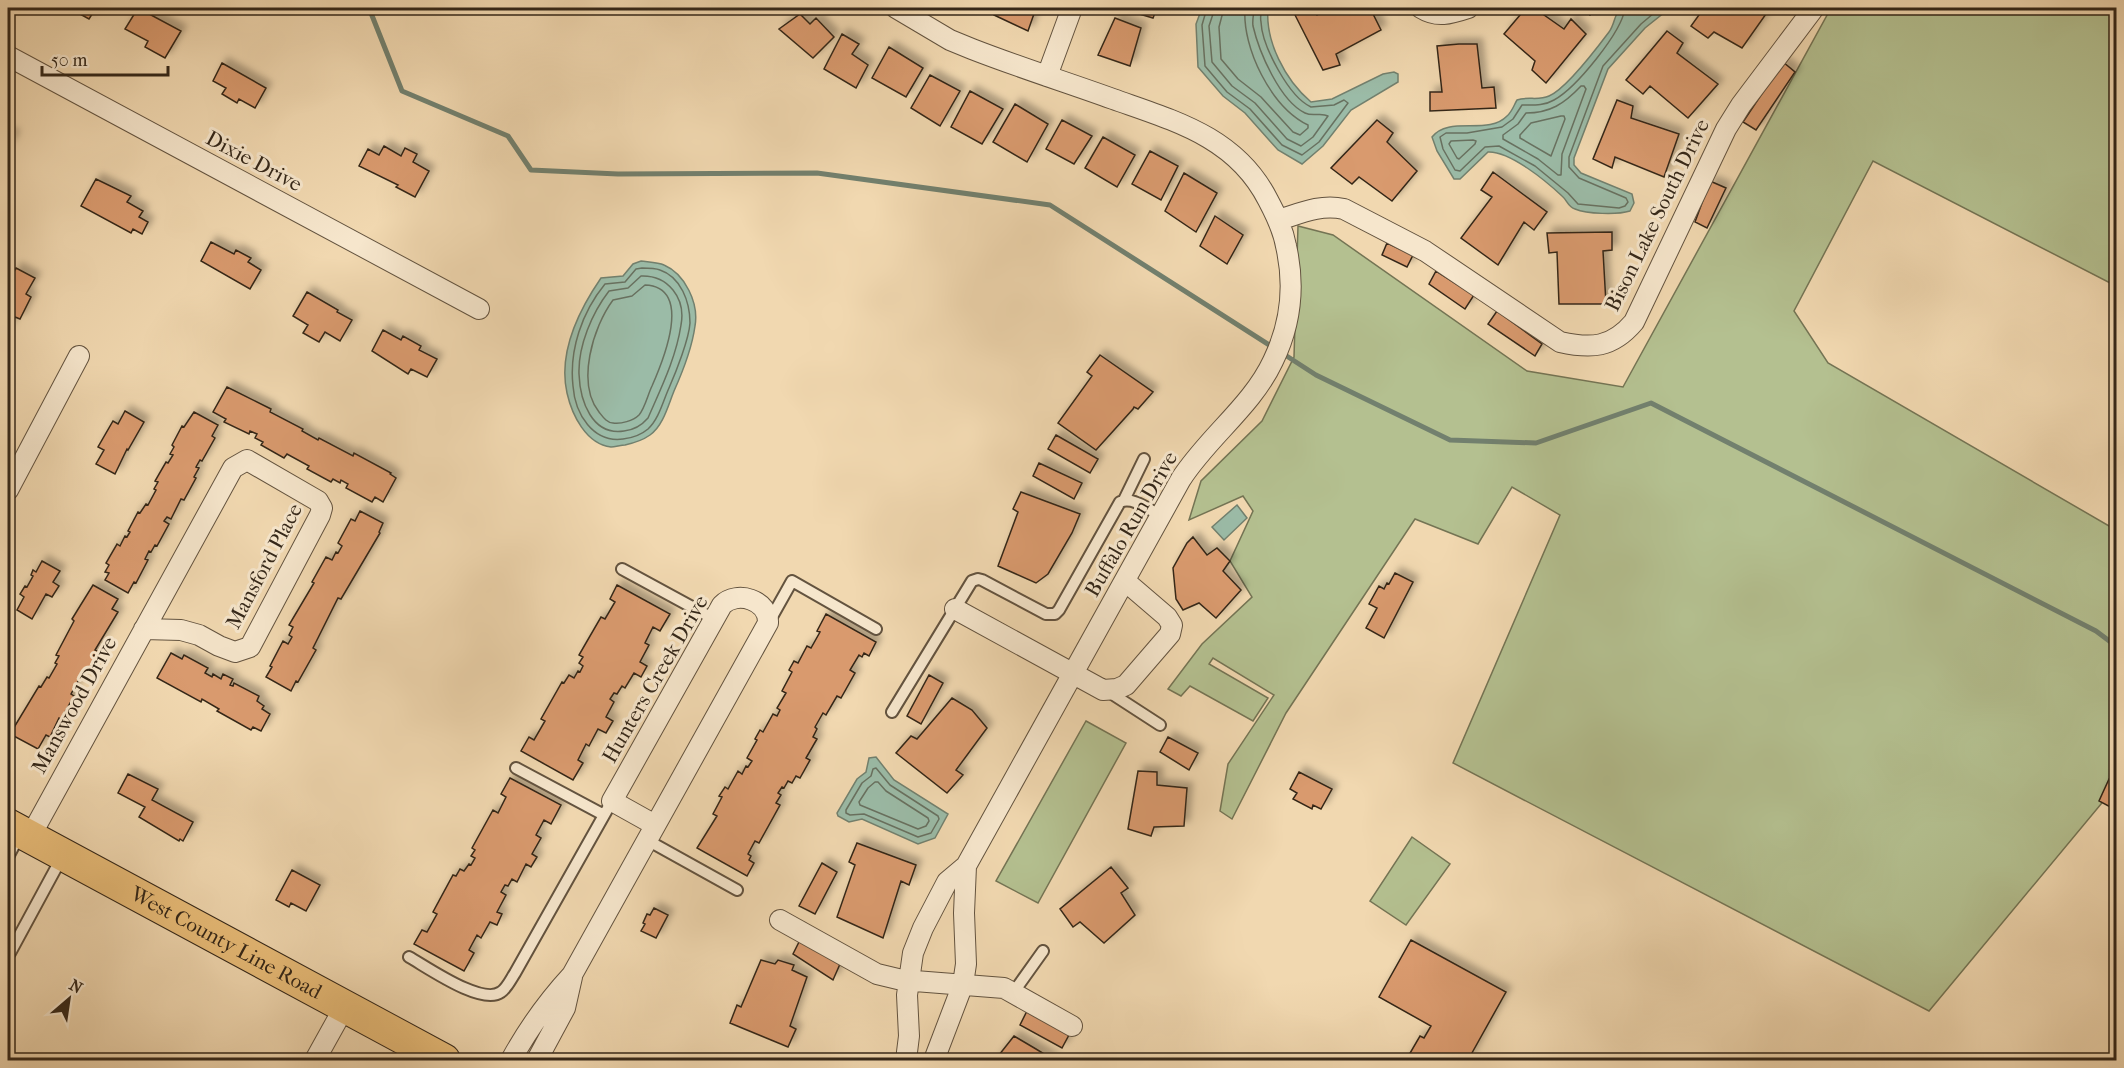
<svg xmlns="http://www.w3.org/2000/svg" width="2124" height="1068" font-family="'IM FELL French Canon',serif">
  <style>
    .green { fill: #b4c090; stroke: #747454; stroke-width: 1.5 }
    .water { fill: #9bbba7; stroke: #72806e; stroke-width: 1.5 }
    .lines { fill: none; stroke-linecap: round; stroke-linejoin: round }
    .shore { stroke: #687160; stroke-width: 1.5 }
    .stream { stroke: #72806e; stroke-width: 5 }
    .building { fill: #d99a6e; stroke: #342719; stroke-width: 1.5; filter: url(#shadow) }
    .lane-casing { stroke: #63533f; stroke-width: 14 }
    .street-casing { stroke: #63533f; stroke-width: 22 }
    .primary-casing { stroke: #342719; stroke-width: 34 }
    .lane { stroke: #f6e6cc; stroke-width: 10 }
    .street { stroke: #f6e6cc; stroke-width: 20 }
    .primary { stroke: #e8bc78; stroke-width: 32 }
    .labels { text-anchor: middle; stroke-width: 6; stroke-linejoin: round; paint-order: stroke }
    .street-label { font-size: 21px; fill: #342719; stroke: #f6e6cc }
  </style>
  <defs>
    <filter id="shadow"><feDropShadow dx="5.5" dy="-5.5" stdDeviation="3" flood-color="#0004"/></filter>
  </defs>
  <rect width="100%" height="100%" fill="#f1d8b0"/>
  <filter id="stains"><feTurbulence type="fractalNoise" baseFrequency=".00333" numOctaves="4"/><feColorMatrix values="0 0 0 0 .2 0 0 0 0 .09 0 0 0 0 .02 0 0 0 .5 -.17"/></filter>
  <radialGradient id="worn" r=".72"><stop offset=".6" stop-color="#630" stop-opacity="0"/><stop offset="1" stop-color="#630" stop-opacity=".3"/></radialGradient>
  <path class="green" d="M1831,8H2116V286L1873,161L1794,311L1828,363L2116,530V786L1929,1011L1453,763L1560,515L1512,487L1478,544L1415,519L1286,713L1232,819L1220,811L1228,764L1274,695L1213,658L1209,664L1268,698L1253,721L1190,686L1181,696L1168,689L1202,644L1252,597L1230,561L1253,511L1243,496L1189,520L1201,481L1262,421L1294,357L1298,226L1333,235L1527,371L1623,387Z
    M1086,721L1126,743L1038,903L996,881Z
    M1412,837L1450,864L1406,925L1370,901Z"/>
  <path class="water" d="M1202,8H1268C1265,41 1285,80 1311,102L1332,99L1383,74L1394,72L1398,74V82L1351,110L1323,146L1302,164L1278,150L1245,113L1223,96L1198,67L1196,24Z
    M1621,8H1670L1645,28L1608,69L1574,158V165L1581,173L1632,194L1634,203L1630,211C1617,215 1587,214 1575,209C1568,207 1567,200 1562,196C1546,181 1510,151 1488,152L1460,179H1454L1437,151L1432,137C1449,115 1488,136 1507,116C1512,112 1514,105 1517,100C1528,96 1538,101 1549,96C1566,89 1597,48 1609,32C1615,24 1614,14 1621,8Z
    M641,261C648,262 658,262 664,265C685,274 699,303 695,326C692,348 683,371 674,391C668,406 663,426 650,435C643,440 634,443 625,445C621,445 615,447 611,447C586,444 572,415 567,393C558,353 579,310 601,278L623,276L633,264Z
    M1237,505L1247,518L1224,540L1212,527Z
    M876,757L894,780L948,814L935,838L918,844L862,819L849,822L838,816L837,813L857,779L866,772L869,758Z"/>
  <g class="lines">
    <path class="shore" d="M1207,8L1202,25L1205,66L1227,92L1250,109L1282,145L1302,155L1319,142L1348,103L1344,100L1334,105L1311,107C1289,97 1262,46 1261,22C1260,17 1261,12 1262,8
      M1215,8L1209,26L1212,62L1232,86L1255,103L1287,139L1301,146L1313,137L1328,116C1321,112 1313,117 1305,113C1280,101 1259,52 1253,26C1252,20 1254,14 1254,8
      M1224,8L1219,27L1221,59L1238,79L1261,97L1293,132L1300,135L1308,128V125C1271,107 1242,48 1245,8
      M1625,8C1622,32 1576,88 1554,100C1544,106 1533,105 1522,105L1513,119L1502,127L1467,133H1446L1440,137L1443,149L1455,170L1460,171L1485,147L1499,146L1535,166L1568,193L1578,204L1619,208L1625,206L1628,202L1626,198L1579,178L1569,167V157L1603,66L1641,24L1660,8
      M1581,86H1584L1586,89L1562,154L1561,175H1558L1538,159L1503,139V135L1518,124L1526,113C1550,113 1564,104 1581,86Z
      M1561,116H1564L1565,119L1551,156L1520,138V135L1531,123Z
      M1473,140L1476,141L1475,144L1459,159L1457,158L1449,144L1451,141Z
      M642,268C648,268 655,268 660,270C681,277 690,302 690,323C689,339 676,372 669,388C663,401 659,419 648,429C641,435 632,438 623,439C593,443 575,414 573,386C569,350 582,312 605,284L625,282L636,269Z
      M641,276C668,275 686,298 681,325C676,358 661,388 648,418C642,425 634,430 624,431C592,436 580,401 579,374C578,346 592,313 609,291L628,288Z
      M645,285C694,287 663,361 652,386C648,394 645,408 639,415C633,421 621,424 613,423C607,423 603,417 599,412C576,383 593,327 613,300L632,296Z
      M876,768L890,785L938,816L939,819L931,833L918,837L864,814L850,815L846,813V810L862,783L871,776L873,769Z
      M875,782H878L886,791L928,818L929,821L926,826L918,829L860,805L859,802L868,788Z"/>
    <path class="stream" d="M369,8L402,91L508,136L531,170L618,174L817,173L1050,205L1274,348
      M1282,353L1316,375L1450,440L1536,443L1651,403L2096,631L2116,646"/>
  </g>
  <path class="building" d="M69,8H96L89,19Z
    M138,8L181,31L165,58L145,47L148,41L125,29Z
    M765,8H792L765,11Z
    M996,8H1036L1028,31L994,15Z
    M1119,8H1157L1153,18Z
    M1306,8H1315L1317,15L1331,8H1370L1381,30L1336,54L1340,65L1323,70L1294,13Z
    M1526,8H1534L1564,29L1571,19L1586,34L1546,83L1532,70L1535,61L1504,34Z
    M1582,8H1598L1590,15Z
    M1704,8H1757L1766,14L1742,48L1714,32L1708,38L1691,26Z
    M800,14L810,24L816,18L834,37L813,58L779,29Z
    M1115,18L1141,28L1130,66L1098,55Z
    M1667,31L1683,43L1677,53L1718,84L1688,118L1650,86L1643,94L1626,80Z
    M842,34L859,44L852,54L868,65L856,88L824,69Z
    M1459,44H1477L1482,88L1494,87L1496,108L1430,111V92H1442L1437,46Z
    M889,47L923,68L906,97L872,78Z
    M1783,62L1795,72L1756,130L1743,122Z
    M222,63L266,88L255,108L239,99L237,103L222,94L226,88L213,81Z
    M930,75L960,91L940,126L911,108Z
    M970,91L1003,109L982,144L951,127Z
    M1617,100L1633,106L1631,118L1679,134L1664,177L1615,157L1612,168L1593,159Z
    M1015,104L1048,124L1027,162L993,142Z
    M1062,120L1092,136L1074,164L1046,149Z
    M1377,120L1393,133L1387,142L1417,171L1392,201L1359,177L1352,184L1331,168Z
    M8,132L14,136L8,148Z
    M1103,137L1135,155L1117,187L1085,168Z
    M384,146L401,156L405,148L417,154L413,162L429,171L415,197L396,187L398,185L359,166L368,149L379,155Z
    M1150,151L1178,166L1161,200L1132,184Z
    M1493,172L1547,212L1534,230L1524,222L1498,265L1461,238L1492,197L1481,190Z
    M1184,173L1217,193L1196,232L1165,211Z
    M96,179L131,196L127,202L143,211L139,217L148,222L142,234L133,229L131,233L81,206Z
    M1710,181L1726,188L1707,228L1695,222Z
    M1215,216L1243,235L1227,264L1200,246Z
    M1612,232V250L1603,251L1606,304H1559L1557,252L1549,253L1547,233Z
    M211,242L234,254L236,250L251,258L248,262L261,270L250,289L201,261Z
    M1387,243L1413,255L1407,267L1382,255Z
    M16,268L35,278L26,294L31,297L20,319L15,317L8,329V283Z
    M1436,271L1474,295L1465,309L1429,284Z
    M307,292L338,310L337,312L352,320L340,341L325,332L319,342L303,333L308,325L293,316Z
    M1497,311L1542,344L1535,356L1488,324Z
    M383,330L401,340L403,336L421,346L419,350L437,359L427,377L411,369L408,374L372,351Z
    M1100,355L1153,392L1138,409L1134,407L1133,409L1096,450L1058,423L1092,376L1087,372Z
    M227,387L271,409L270,412L303,429L302,431L318,440L319,438L353,456L354,453L391,473L390,474L396,478L383,502L375,497L372,502L346,488L348,484L341,480L340,483L333,479L331,482L307,469L309,466L287,454L284,458L261,445L263,442L255,438L257,434L250,431L249,434L224,422L226,419L213,412Z
    M125,411L144,422L128,450L127,449L115,474L96,464L104,450L98,447L113,421L118,424Z
    M194,412L218,425L212,436L215,438L202,461L200,460L196,467L199,468L194,477L196,478L184,500L181,499L171,519L167,517L164,521L169,524L157,546L155,545L151,552L149,551L145,559L148,560L136,583L134,582L128,593L105,580L109,573L105,572L109,565L106,563L117,544L120,546L125,536L127,537L130,532L128,531L138,512L140,513L146,504L148,505L156,490L154,489L158,482L155,481L166,462L168,463L173,455L170,454L174,447L172,445L182,426L184,427Z
    M1056,435L1098,459L1090,473L1048,449Z
    M1039,463L1082,483L1074,499L1033,476Z
    M1021,492L1080,514L1072,533L1048,574L1036,583L998,566L1018,512L1013,509Z
    M360,511L383,523L379,532L380,533L341,599L338,598L313,648L316,650L298,682L296,681L291,691L266,677L272,667L270,666L283,641L288,644L292,637L289,635L293,627L289,625L314,583L312,582L326,557L332,560L336,552L338,553L342,546L338,543L351,519L355,521Z
    M1193,537L1207,555L1217,548L1230,561L1223,571L1241,590L1216,618L1199,603L1183,610L1176,599L1173,568L1187,543Z
    M42,561L60,571L53,582L59,586L52,597L46,594L32,619L17,610L24,597L20,594L25,586L27,587L33,576L31,575L33,570L36,572Z
    M1395,573L1413,582L1384,638L1366,628L1377,608L1369,604L1379,586L1384,589L1387,583L1389,584Z
    M93,585L118,599L112,609L118,612L95,650L99,652L86,674L83,672L71,694L74,696L61,719L59,718L50,737L46,735L38,749L10,734L39,686L41,687L47,677L49,678L57,664L55,663L59,656L56,655L74,621L72,619Z
    M617,585L670,614L660,631L653,627L645,643L649,645L640,662L647,666L641,677L634,673L625,688L622,686L617,694L614,693L610,699L614,702L606,717L613,721L606,733L598,729L589,746L586,744L578,760L583,763L573,780L521,751L529,737L534,740L545,721L541,719L562,682L564,683L569,675L574,678L578,671L580,672L583,666L579,663L583,657L579,655L601,617L605,619L615,602L610,599Z
    M826,614L876,642L869,656L864,653L862,657L859,655L850,670L855,673L841,698L837,696L826,715L823,713L815,727L817,729L813,737L817,739L806,758L810,760L800,778L796,776L792,783L788,781L784,788L782,787L778,793L781,795L776,803L780,805L759,843L755,841L748,854L751,856L749,860L754,863L747,876L697,848L717,816L713,814L722,797L719,796L725,787L728,789L738,771L742,774L746,766L748,767L752,761L747,758L757,740L755,739L760,730L763,732L773,714L777,716L780,710L777,708L786,693L782,691L792,672L789,670L794,661L798,663L807,646L811,648L820,632L817,631Z
    M171,653L182,659L184,655L208,668L205,673L212,677L213,674L221,679L223,674L233,679L230,685L233,686L234,683L259,696L257,701L264,706L262,709L270,714L261,731L253,727L251,730L217,711L219,709L202,699L201,702L157,678Z
    M929,675L943,683L921,724L907,716Z
    M952,698L972,710L987,728L956,770L963,775L947,793L896,753L911,736L917,739Z
    M1168,737L1198,753L1189,770L1160,752Z
    M1138,771L1157,772V785L1187,788L1184,826L1154,827L1151,836L1128,829Z
    M1299,772L1332,789L1321,809L1313,805L1312,809L1293,799L1297,793L1290,789Z
    M128,774L158,789L152,800L193,822L183,841L180,839L179,841L139,817L145,807L118,793Z
    M510,778L561,805L551,824L544,820L536,835L541,838L532,854L537,857L531,867L526,864L517,882L512,879L508,886L505,885L501,892L506,895L497,912L502,914L497,925L490,922L481,938L477,935L469,950L474,953L464,971L414,944L422,930L427,932L437,914L433,912L453,875L456,876L460,869L464,871L469,864L471,865L475,858L471,856L475,850L472,848L493,810L498,813L506,797L501,794Z
    M2109,779L2116,783V810L2099,801Z
    M857,843L916,865L909,885L901,881L883,938L837,917L855,865L849,862Z
    M822,863L837,872L815,914L799,906Z
    M1111,867L1128,888L1121,893L1135,915L1104,943L1080,922L1073,927L1060,909Z
    M292,870L320,885L306,911L291,903L289,907L276,900Z
    M654,908L668,915L656,938L641,931L645,924L643,923L647,914L650,915Z
    M800,940L840,964L833,980L793,954Z
    M1411,940L1506,992L1468,1060H1406L1420,1036L1424,1038L1431,1026L1379,997Z
    M761,960L775,964L778,960L794,965L792,970L807,977L790,1026L796,1029L788,1047L730,1023L737,1005L741,1007Z
    M1027,1011L1070,1033L1062,1048L1020,1025Z
    M1014,1036L1036,1049L1054,1060H995Z"/>
  <g class="lines">
    <defs>
      <path id="lane" d="M1124,500L1144,459
        M622,569L714,619
        M769,622L792,581L876,629
        M1106,690L1160,725
        M892,712L972,581L978,579L982,580L1046,614H1055L1059,610L1120,502C1133,496 1149,510 1161,516
        M516,768L604,815
        M647,840L737,890
        M8,857L20,834
        M8,953H10L62,857
        M409,957C427,967 482,1006 501,992C507,988 511,979 515,973L612,801
        M1013,993L1043,951"/>
      <path id="street" d="M896,8L950,40L972,49C1018,67 1066,82 1113,99C1175,121 1236,137 1268,200C1276,215 1283,229 1286,246C1295,285 1291,324 1273,361C1252,406 1208,437 1181,479L966,866L947,882L923,928L913,953L907,995L909,1036L906,1060
        M1421,8C1437,18 1450,14 1468,8
        M8,56L479,309
        M1047,76L1072,8
        M1279,220C1301,213 1320,204 1344,209L1425,251L1560,342C1591,349 1612,348 1634,322L1726,129L1741,105L1814,8
        M8,490L79,356
        M955,609L1103,690L1117,689L1126,685L1170,634L1172,625L1167,617L1125,581
        M30,837L233,468L247,460L318,501L322,508L320,515L250,647L235,652L219,646L199,635L181,630L144,629
        M780,920L877,974L902,980L1004,988L1072,1026
        M315,1060L345,1006
        M511,1060C528,1029 548,1001 572,975L768,623C769,600 737,590 722,605L612,801L655,825
        M537,1060L565,1008L572,977
        M934,1060L963,984L966,964L964,913L966,866"/>
      <g id="primary">
        <path id="s1" d="M8,825L444,1060"/>
      </g>
    </defs>
    <use href="#lane" class="lane-casing"/>
    <use href="#street" class="street-casing"/>
    <use href="#primary" class="primary-casing"/>
    <use href="#lane" class="lane"/>
    <use href="#street" class="street"/>
    <use href="#primary" class="primary"/>
  </g>
  <g class="labels">
    <g class="street-label">
      <text transform="translate(254 161) rotate(28)" y="7">Dixie Drive</text>
      <text transform="translate(1657 215) rotate(-64)" y="7">Bison Lake South Drive</text>
      <text transform="translate(1131 524) rotate(-60)" y="7">Buffalo Run Drive</text>
      <text transform="translate(264 566) rotate(-62)" y="7">Mansford Place</text>
      <text transform="translate(655 679) rotate(-60)" y="7">Hunters Creek Drive</text>
      <text transform="translate(74 705) rotate(-61)" y="7">Manswood Drive</text>
      <text dy="7" stroke="none"><textPath href="#s1" startOffset="248">West County Line Road</textPath></text>
    </g>
  </g>
  <rect width="2124" height="1068" fill="none" stroke="#f1d8b0" stroke-width="30"/>
  <rect x="9" y="9" width="2106" height="1050" fill="none" stroke="#342719" stroke-width="3"/>
  <rect x="15" y="15" width="2094" height="1038" fill="none" stroke="#342719" stroke-width="1.5"/>
  <g transform="translate(69 999) rotate(29)" stroke="#f6e6cc" stroke-width="4.5" paint-order="stroke">
  <path d="M0-4.5L10 22L0 15L-10 22Z" fill="#342719"/>
  <text y="-9" font-size="16" font-weight="bold" text-anchor="middle" fill="#342719">N</text>
  </g>
  <path d="M42 66v9h126v-9" fill="none" stroke="#342719" stroke-width="3"/>
  <text x="51" y="66" font-size="18" fill="#342719" stroke="#f6e6cc" stroke-width="4.5" paint-order="stroke">50 m</text>
  <rect width="100%" height="100%" filter="url(#stains)"/>
  <rect width="100%" height="100%" fill="url(#worn)"/>
</svg>
